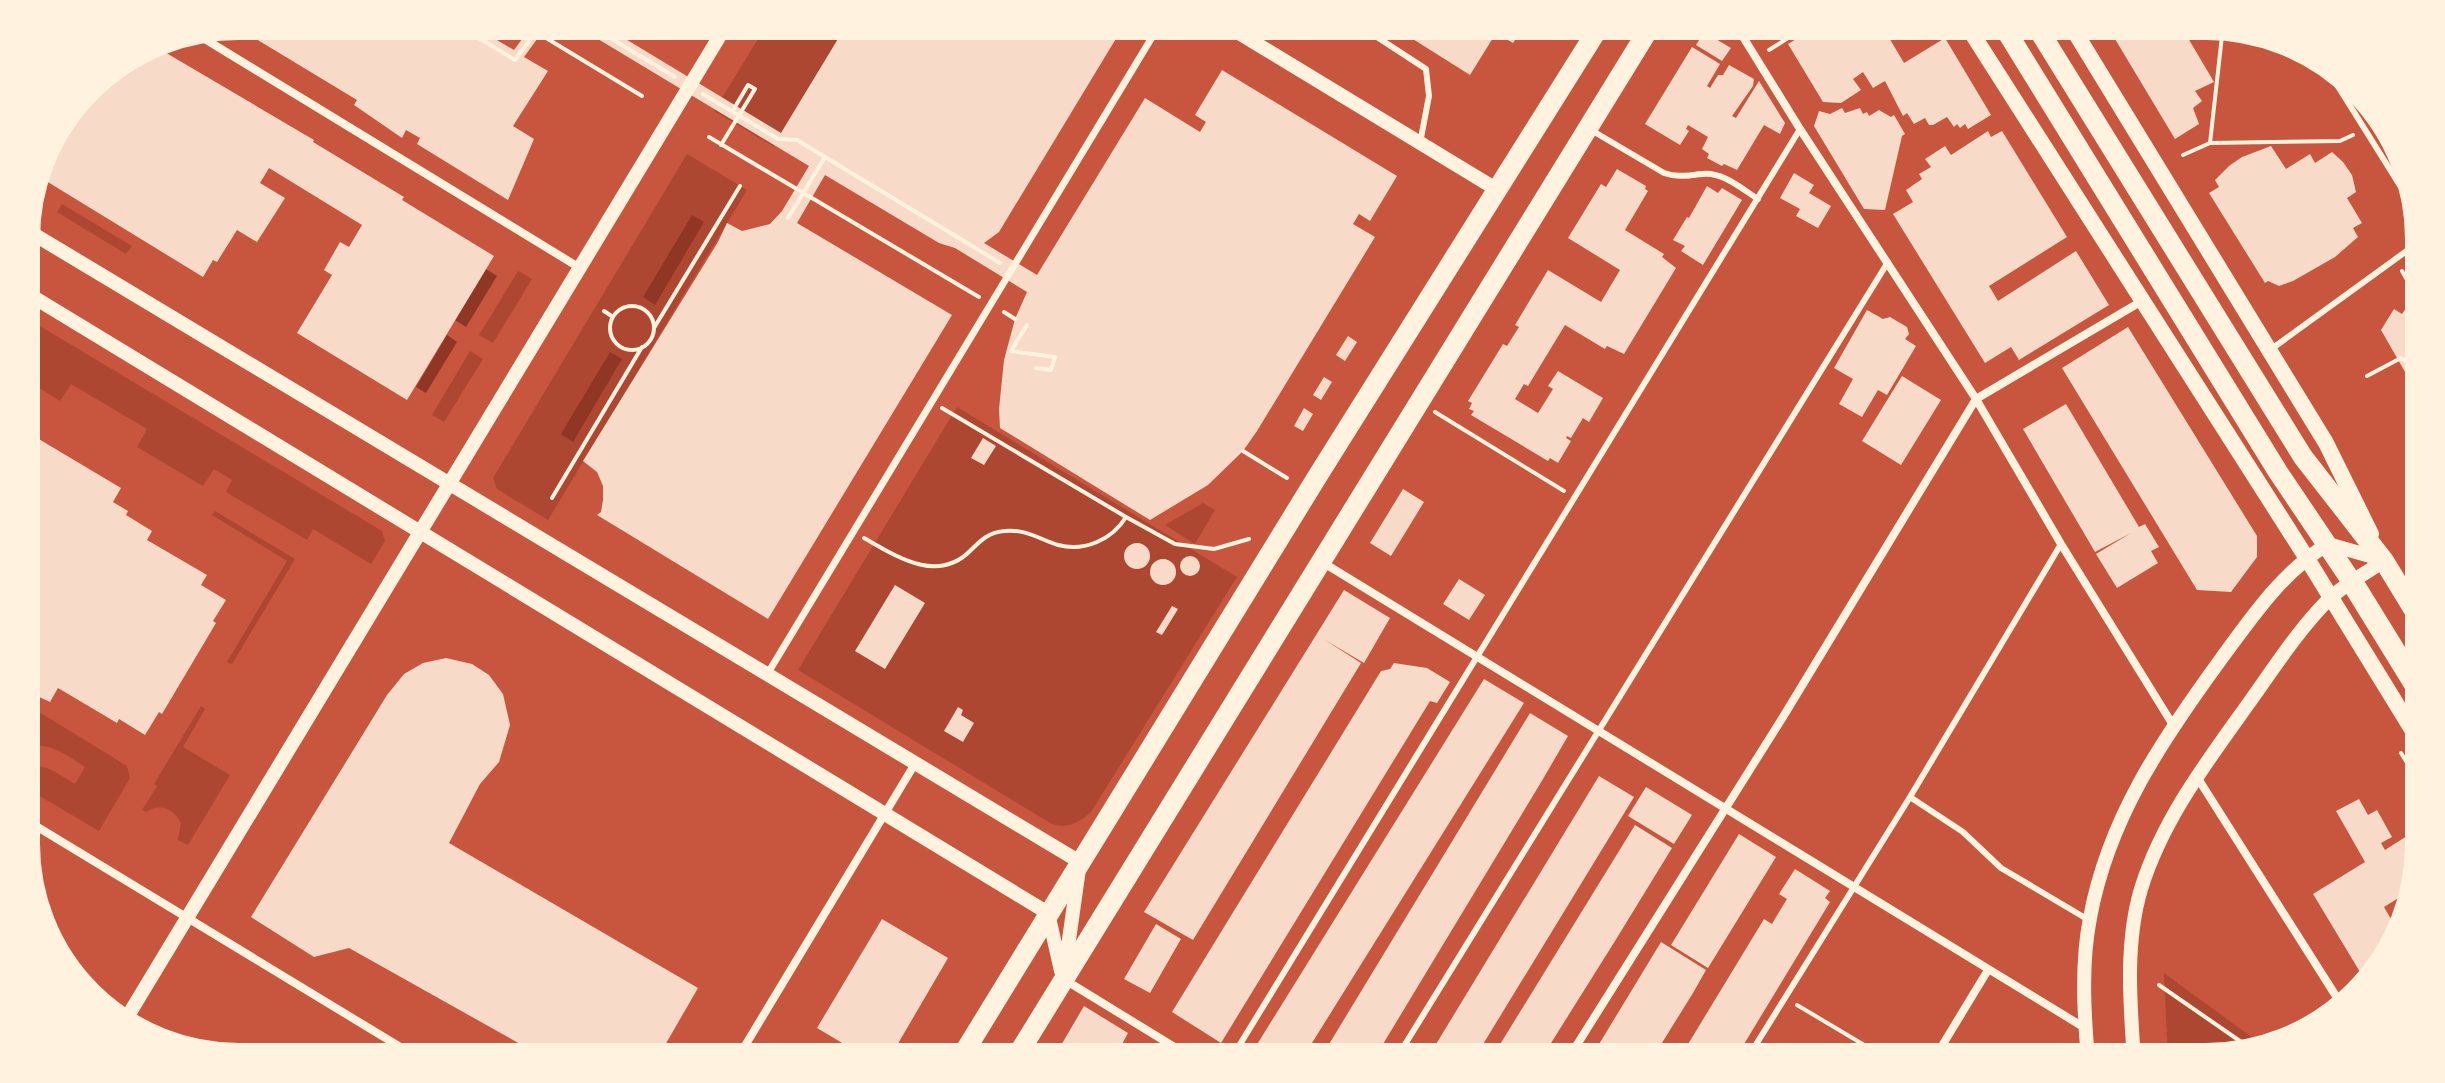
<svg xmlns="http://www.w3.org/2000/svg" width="2445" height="1083" font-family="'Playfair Display',serif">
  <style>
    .green { fill: #ae4732 }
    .water { fill: #8f3625 }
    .building { fill: #f7dbc8 }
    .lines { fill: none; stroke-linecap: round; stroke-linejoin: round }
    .path { stroke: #fff3e0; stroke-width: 4 }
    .service { stroke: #fff3e0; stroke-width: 6 }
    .pedestrian { stroke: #fff3e0; stroke-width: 7 }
    .minor { stroke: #fff3e0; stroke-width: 8 }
    .tertiary { stroke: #fff3e0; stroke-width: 14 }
    .secondary { stroke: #fff3e0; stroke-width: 16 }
    .primary { stroke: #fff3e0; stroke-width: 20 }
    .trunk { stroke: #fff3e0; stroke-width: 22 }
    .rim { fill: none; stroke: #fff3e0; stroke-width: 4 }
  </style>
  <rect width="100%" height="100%" fill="#c8553d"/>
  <path class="green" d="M767,24H847L773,146L714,111Z
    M687,154L747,190L548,520L497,489L493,478Z
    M62,204L132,246L126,254L57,212Z
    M518,271L532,279L493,343L479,335Z
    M25,317L382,531L385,541L371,564L313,529L307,540L226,492L232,480L214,469L203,486L137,447L147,429L71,384L60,401L25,379Z
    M470,351L483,359L444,422L432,415Z
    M957,407L1237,577L1091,812C1079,823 1066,830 1050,823L798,670Z
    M1203,503L1215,510L1195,544L1165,525Z
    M215,511L295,559L232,664L227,662L287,561L212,515Z
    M26,704L127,766L130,778L99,831L26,788L29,782L26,780V768C44,761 59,775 75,784L85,767C66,755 49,741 26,747Z
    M201,706L205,709L183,747L230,775L188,845L178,840L181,823C173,808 160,803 146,812L142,810L157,786L154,784Z
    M2164,973L2261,1044L2219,1059H2168Z"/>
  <path class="water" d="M692,215L704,222L655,305L643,297Z
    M486,269L497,276L466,327L455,320Z
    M447,335L457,342L426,393L416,387Z
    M610,352L622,359L573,442L561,434Z"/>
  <path class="building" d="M239,24H470L514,50L533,24H548L524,57L548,71L513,126L534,139L508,200L417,144L420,138L406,130L402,138L354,105L357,100L246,33L243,38L222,27Z
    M573,24H632L624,38L781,133L847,24H1118L1123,27L999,232L984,243L1037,275L1145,98L1200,132L1206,122L1195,115L1222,70L1397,176L1370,221L1359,214L1353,224L1375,237L1257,431L1243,451L1208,485L1150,520L1000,428L999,409L1004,360L1015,319L1027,292L955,248L939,243L825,175L797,223L952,315L768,619L597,515L601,512L603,500V486L597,472L583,461L718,242L727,223L742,231L770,224L782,211L809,166Z
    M1389,24H1525L1513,43L1496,33L1470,75Z
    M1821,24L1826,33L1836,27L1835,24H1881L1904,63L1945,38L1991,115L1968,129L1965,124L1960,128L1957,124L1954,127L1947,117L1933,125H1929L1925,118L1914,124L1907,113L1903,116L1885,81L1873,88L1863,72L1853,79L1861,90L1841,103L1823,102L1788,44Z
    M2129,24H2142L2144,27L2157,24L2160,32L2172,26L2179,37L2185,33L2214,82L2195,91L2202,101L2193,108L2199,124L2175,139L2112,34Z
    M1704,32L1731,48L1722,61L1696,45Z
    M151,44L314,140L313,142L404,197L402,200L494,256L407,400L297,333L332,275L324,270L340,242L349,247L362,225L269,168L260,183L285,198L257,242L237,230L217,262L213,260L203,277L38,176L46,144L97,78Z
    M1692,47L1720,64L1707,86L1710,88L1718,75H1723L1729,65L1754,79L1753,86L1732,116L1736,118L1759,81L1785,123L1780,134L1764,125L1737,170L1724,164L1722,166L1707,158L1709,154L1702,149L1708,137L1688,125L1686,129L1689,131L1680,145L1645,124Z
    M1842,108L1845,113L1860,108L1863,114L1867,112L1869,116L1879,110L1891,117L1894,115L1905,134L1902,136L1885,210L1864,209L1814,126L1819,111L1830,114Z
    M1988,131L1991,137L2002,131L2067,237L1989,286L1998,301L2076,251L2109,305L2019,360L2011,347L1985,363L1893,214L1913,202L1906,190L1922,179L1919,174L1931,167L1925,159L1945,146L1951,155Z
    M2271,146L2286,169L2310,154L2315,163L2332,152L2343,162L2352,175L2356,192L2347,198L2362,223L2353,228L2358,237L2335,257L2293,281L2279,286L2268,281L2265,283L2209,193L2219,187L2215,180L2229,166L2242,157Z
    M1617,169L1646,186L1645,189L1648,191L1625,230L1664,254L1662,257L1676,268L1624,354L1607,346L1605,349L1565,325L1528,386L1524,384L1515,399L1538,413L1553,389L1548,386L1558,371L1603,398L1589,422L1583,418L1571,438L1567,436L1566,438L1571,441L1558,463L1550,458L1548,461L1471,415L1474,411L1469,409L1472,403L1468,401L1503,344L1507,346L1519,327L1515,325L1548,270L1601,302L1620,270L1568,238L1601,184L1606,187Z
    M1794,173L1814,185L1809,193L1831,206L1818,228L1796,216L1800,209L1780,198Z
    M1707,186L1718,193L1722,188L1742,200L1703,265L1681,251L1685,246L1673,240L1687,217L1689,218Z
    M2412,299L2419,304L2420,398L2381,330L2394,309L2402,314Z
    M1867,310L1883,319L1890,317L1907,327L1909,334L1905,339L1916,346L1887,395L1878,390L1862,417L1839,404L1853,379L1834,368Z
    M2128,327L2257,536V557L2231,592L2197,590L2062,368Z
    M1348,336L1357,342L1345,361L1336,355Z
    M1902,376L1941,400L1901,465L1862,441Z
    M1324,377L1332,382L1321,400L1313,395Z
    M2066,404L2139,527L2145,524L2159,547L2151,551L2158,563L2117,588L2096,554L2131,533L2095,552L2023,429Z
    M1304,408L1313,414L1303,431L1294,426Z
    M32,435L121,488L113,502L128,511L126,515L152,531L147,540L207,575L201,585L226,600L213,621L216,623L162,714L159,712L145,735L119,719L117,723L58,688L50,702L26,691L25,446Z
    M983,438L996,446L984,465L971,458Z
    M1403,489L1424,502L1391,556L1370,543Z
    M1124 556a13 13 0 1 1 26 0a13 13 0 1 1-26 0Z
    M1180 566a10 10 0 1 1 20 0a10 10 0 1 1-20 0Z
    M1150 572a13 13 0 1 1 26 0a13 13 0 1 1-26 0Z
    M1459,579L1485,595L1469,620L1443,604Z
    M895,585L925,603L885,669L855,651Z
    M1344,590L1390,618L1364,663L1325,640L1361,663L1193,940L1144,912Z
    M1172,606L1178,609L1162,635L1156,632Z
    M446,658L472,664L489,675L503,694L510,725L499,762L480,784L449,843L698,988L657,1059H547L349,948L314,957L251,917L387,695L404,674L423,663Z
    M1394,663L1427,668L1450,682L1437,703L1430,701L1221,1043L1172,1012L1381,671L1390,669Z
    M1484,679L1524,703L1302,1059H1248Z
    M958,707L963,710L961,715L974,723L963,742L944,731Z
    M1530,713L1568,736L1543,779L1374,1059H1320Z
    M1599,776L1634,797L1474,1059H1427Z
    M1646,787L1692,815L1674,844L1628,816Z
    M2359,799L2368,815L2377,810L2392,837L2381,843L2385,850L2421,827V844L2411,895L2408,892L2384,907L2399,933L2363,977L2313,894L2365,862L2336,811Z
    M1635,825L1672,848L1615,941L1541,1059H1491Z
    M1739,834L1776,857L1708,968L1671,945Z
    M1795,869L1830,891L1825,898L1830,902L1735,1059H1679L1764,919L1772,924L1776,917L1787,899L1779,894Z
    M882,919L948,958L889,1059H869L817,1028Z
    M1156,924L1181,939L1150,993L1124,979Z
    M1661,942L1706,970L1693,993L1652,1059H1590Z
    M1084,1006L1128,1033L1120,1048L1113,1059H1053Z"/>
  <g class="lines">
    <path class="path" d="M456,24L515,60L542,24
      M523,24L642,96
      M587,24L675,77
      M1769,50L1810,24
      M703,94L778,139L797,140L1000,263
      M709,137L979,297
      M2210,143L2223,27
      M721,145L755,89L748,85L732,112
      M2183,155L2210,143L2340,141L2353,135
      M788,218L825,157
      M2402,271L2419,301
      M610 328a22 22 0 1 1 44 0a22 22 0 1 1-44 0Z
      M604,311L613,317
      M1004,312L1015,319
      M1027,325L1011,351L1055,357L1051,370L1036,368
      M654,328L740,186
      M2367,376L2401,358L2409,363L2420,383
      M942,408L1126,517
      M1435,412L1564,491
      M1243,451L1287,478
      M552,498L642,347
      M864,538C896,556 937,584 970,551C981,540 989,532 1005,531C1026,529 1039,539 1058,545C1084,552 1112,540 1126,517L1175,544L1214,549L1249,539
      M2401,753L2421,785
      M2159,985L2250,1048
      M1797,1005L1881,1055V1059
      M1142,1059L1148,1048"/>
    <path class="service" d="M1357,24L1426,69L1429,96L1420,143
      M2329,72L2419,216
      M1591,130L1664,173C1679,178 1688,175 1703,174C1723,172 1742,189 1758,199
      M2270,350L2419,242
      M1910,797L1963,832L2001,868L2087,919
      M1231,1059L1800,129
      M1396,1059L1888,262
      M1747,1059L1910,797L2061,544"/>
    <path class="pedestrian" d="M768,673L1160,24"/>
    <path class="minor" d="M1735,24L1800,129L1976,399L2061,544L2173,725
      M195,33L580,268
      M1322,562L2085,1028
      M2197,777L2341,1004
      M26,820L420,1059
      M1065,980L1194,1059
      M737,1059L916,762
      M1568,1059L1783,717L1976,399L2142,301
      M1934,1059L1988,970"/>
    <path class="tertiary" d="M1224,24L1496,189
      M25,229L1080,862L1064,975
      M25,292L1048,913L1061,971
      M126,1019L727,24
      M2088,1059C2084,1013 2081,964 2090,918C2108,819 2162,740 2221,659C2252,617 2282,572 2328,544L2384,560
      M2134,1059C2130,1003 2125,943 2141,889C2163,818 2209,759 2251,700C2276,665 2299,629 2329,599C2345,584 2366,573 2384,561"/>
    <path class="secondary" d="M1966,24L2306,557L2421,744
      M2070,24L2326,443L2371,534"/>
    <path class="primary" d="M2002,24L2278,472L2352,582
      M2035,24L2303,457L2384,561L2420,620
      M960,1059L1317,477L1601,24
      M1015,1059L1652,24"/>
    <path class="trunk" d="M2352,582L2421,694"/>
  </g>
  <path d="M0 0H2445V1083H0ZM239 38H2206A201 201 0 0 1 2407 239V844A201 201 0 0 1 2206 1045H239A201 201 0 0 1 38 844V239A201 201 0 0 1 239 38Z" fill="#fff3e0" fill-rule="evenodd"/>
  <path class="rim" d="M239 38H2206A201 201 0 0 1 2407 239V844A201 201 0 0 1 2206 1045H239A201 201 0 0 1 38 844V239A201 201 0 0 1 239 38Z"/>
</svg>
